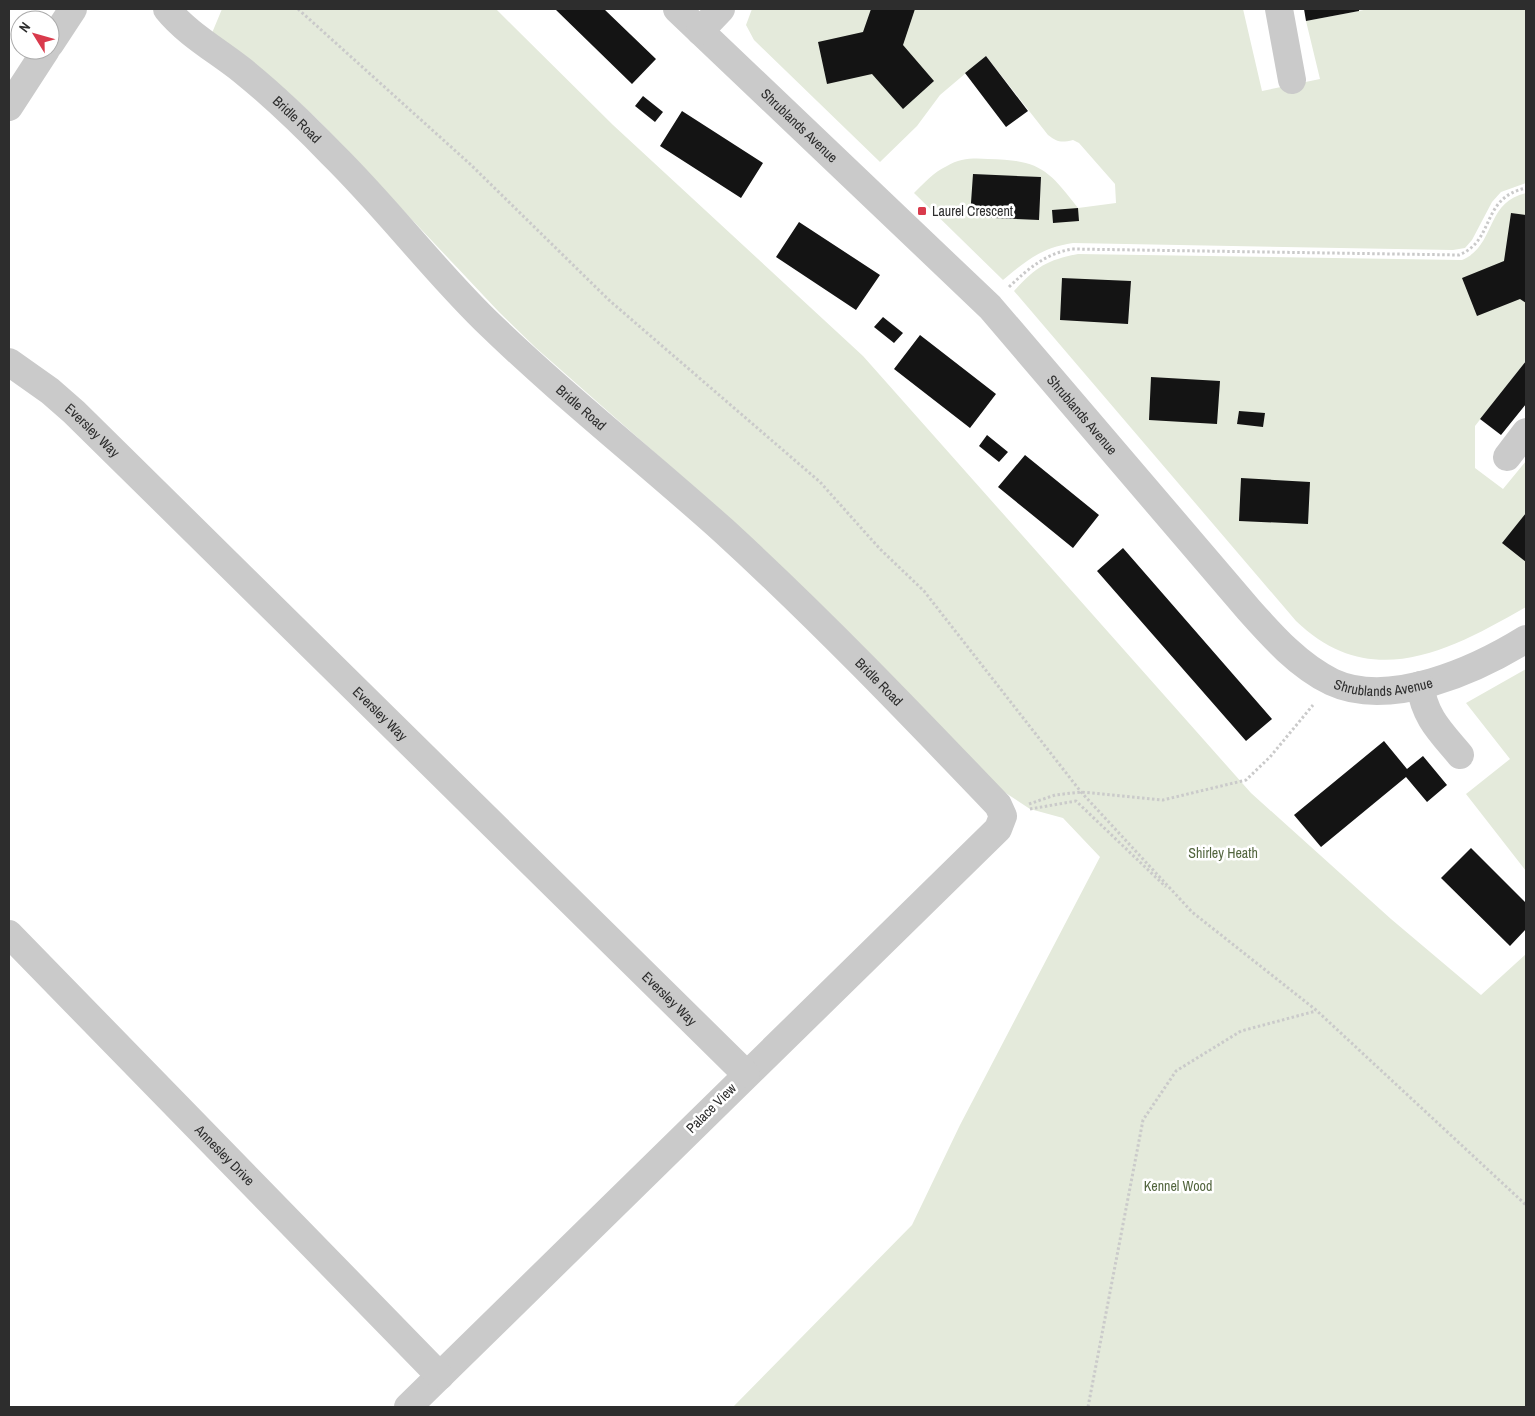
<svg xmlns="http://www.w3.org/2000/svg" width="1535" height="1416" font-family="'Archivo Narrow',sans-serif">
  <style>
    .green { fill: #e4eadb }
    .building { fill: #141414 }
    .lines { fill: none; stroke-linecap: round; stroke-linejoin: round }
    .path { stroke: #cacaca; stroke-width: 3; stroke-dasharray: 2.5 2.5; stroke-linecap: butt }
    .minor { stroke: #cacaca; stroke-width: 28 }
    .poi-dot { fill: #d93a4c; stroke: #fff; stroke-width: 2 }
    .labels { text-anchor: middle; stroke-width: 5; stroke-linejoin: round; paint-order: stroke }
    .street-label { font-size: 14px; fill: #2d2d2d; stroke: #fff }
    .poi-label { font-size: 14px; fill: #2d2d2d; stroke: #fff; text-anchor: start }
    .park-label { font-size: 14px; fill: #52653e; stroke: #fff }
  </style>
  <rect width="100%" height="100%" fill="#fff"/>
  <path class="green" d="M222,9H496L613,125L863,356L1251,793L1391,919L1481,995L1526,954V1407H733L912,1225L960,1125L1100,857L1063,818L1030,809L995,786L729,518L536,348L499,312L319,121L289,93L212,33Z
    M752,9H1243L1262,91L1320,79L1306,21L1369,9H1526V183L1501,192L1492,202L1472,240L1465,248L1453,250L1073,243C1041,248 1027,260 1003,280L914,193C924,183 934,172 947,166C960,158 974,158 988,159C1039,160 1048,169 1078,208L1116,203L1115,184L1079,143L1073,140C1061,143 1057,142 1048,135L986,56L940,95L917,126L880,162L754,40L746,25Z
    M1526,193V361L1475,426V468L1503,489L1526,461V607C1449,651 1371,693 1296,621L1014,291C1035,268 1046,260 1078,254L1462,260C1496,246 1485,202 1526,193Z
    M1526,669V871L1466,794L1510,759L1466,703Z"/>
  <path class="building" d="M555,9H604L656,59L632,84Z
    M871,9H915L903,45L934,81L903,109L872,74L827,84L818,42L863,32Z
    M1304,9H1359V11L1306,21Z
    M986,56L1028,111L1006,127L965,73Z
    M643,96L663,112L655,122L635,106Z
    M682,111L763,163L741,198L660,146Z
    M973,174L1041,177L1039,220L970,217Z
    M1078,208L1079,221L1053,223L1052,210Z
    M1511,213L1526,215V303L1520,299L1477,316L1462,278L1504,261Z
    M799,222L880,275L856,310L776,257Z
    M1062,278L1131,281L1128,324L1060,320Z
    M883,317L903,333L894,343L874,327Z
    M920,335L996,394L970,428L894,369Z
    M1526,361V404L1501,435L1480,419Z
    M1151,377L1220,381L1217,424L1149,420Z
    M1239,411L1265,413L1263,427L1237,424Z
    M987,435L1008,452L999,462L979,446Z
    M1025,455L1099,515L1073,548L998,487Z
    M1241,478L1310,482L1308,524L1239,521Z
    M1526,513V562L1502,543Z
    M1123,548L1272,719L1246,741L1097,571Z
    M1384,741L1407,769L1423,756L1447,785L1427,802L1406,777L1321,847L1294,815Z
    M1471,848L1526,903V929L1510,946L1441,878Z"/>
  <g class="lines">
    <path class="path" d="M298,9L470,164L610,301L820,482L880,549L924,591L1081,792L1192,912L1316,1010L1526,1205
      M1009,287C1029,268 1045,254 1072,249L1459,255C1496,240 1480,198 1526,188
      M1029,804L1055,795L1081,792L1163,800L1246,780L1270,757L1313,705
      M1030,809L1076,801L1166,887
      M1088,1407L1143,1120L1176,1071L1241,1031L1316,1011"/>
    <g class="minor">
      <path id="s1" d="M167,9C187,34 218,51 243,71C275,97 304,125 332,154C386,207 431,267 485,320C561,394 645,460 724,531C819,618 909,712 998,805L1003,816L998,829L408,1407"/>
      <path id="s2" d="M677,9L990,307L1249,610C1273,637 1299,666 1332,682C1390,709 1476,670 1526,639"/>
      <path d="M1279,9L1292,80"/>
      <path d="M700,31L721,9"/>
      <path d="M50,44L73,9"/>
      <path d="M9,107L46,50"/>
      <path id="s3" d="M9,362L50,391L74,412L746,1074"/>
      <path d="M1507,457L1526,432"/>
      <path d="M1420,685C1425,718 1440,731 1460,755"/>
      <path id="s4" d="M9,934L440,1376"/>
    </g>
  </g>
  <rect class="poi-dot" x="917" y="206" width="10" height="10" rx="2.5"/>
  <g class="labels">
    <g class="street-label">
      <text dy="5" stroke="none"><textPath href="#s1" startOffset="171">Bridle Road</textPath></text>
      <text dy="5" stroke="none"><textPath href="#s2" startOffset="169">Shrublands Avenue</textPath></text>
      <text dy="5" stroke="none"><textPath href="#s1" startOffset="576">Bridle Road</textPath></text>
      <text dy="5" stroke="none"><textPath href="#s2" startOffset="574">Shrublands Avenue</textPath></text>
      <text dy="5" stroke="none"><textPath href="#s3" startOffset="108">Eversley Way</textPath></text>
      <text dy="5" stroke="none"><textPath href="#s2" startOffset="994">Shrublands Avenue</textPath></text>
      <text dy="5" stroke="none"><textPath href="#s1" startOffset="981">Bridle Road</textPath></text>
      <text dy="5" stroke="none"><textPath href="#s3" startOffset="512">Eversley Way</textPath></text>
      <text dy="5" stroke="none"><textPath href="#s3" startOffset="918">Eversley Way</textPath></text>
      <text transform="translate(711 1108) rotate(-45)" y="5">Palace View</text>
      <text dy="5" stroke="none"><textPath href="#s4" startOffset="309">Annesley Drive</textPath></text>
    </g>
    <g class="poi-label">
      <text x="932" y="216">Laurel Crescent</text>
    </g>
    <g class="park-label">
      <text x="1223" y="858">Shirley Heath</text>
      <text x="1178" y="1191">Kennel Wood</text>
    </g>
  </g>
  <rect width="1535" height="1416" fill="none" stroke="#2d2d2d" stroke-width="20"/>
  <g transform="translate(35 35) rotate(307)"><circle r="24" fill="#ffffff" stroke="#ababab"/>
  <path d="M0-4L9 19L0 12L-9 19Z" fill="#d93a4c"/>
  <text y="-8" font-size="14" font-weight="bold" text-anchor="middle" fill="#2d2d2d">N</text>
  </g>
</svg>
